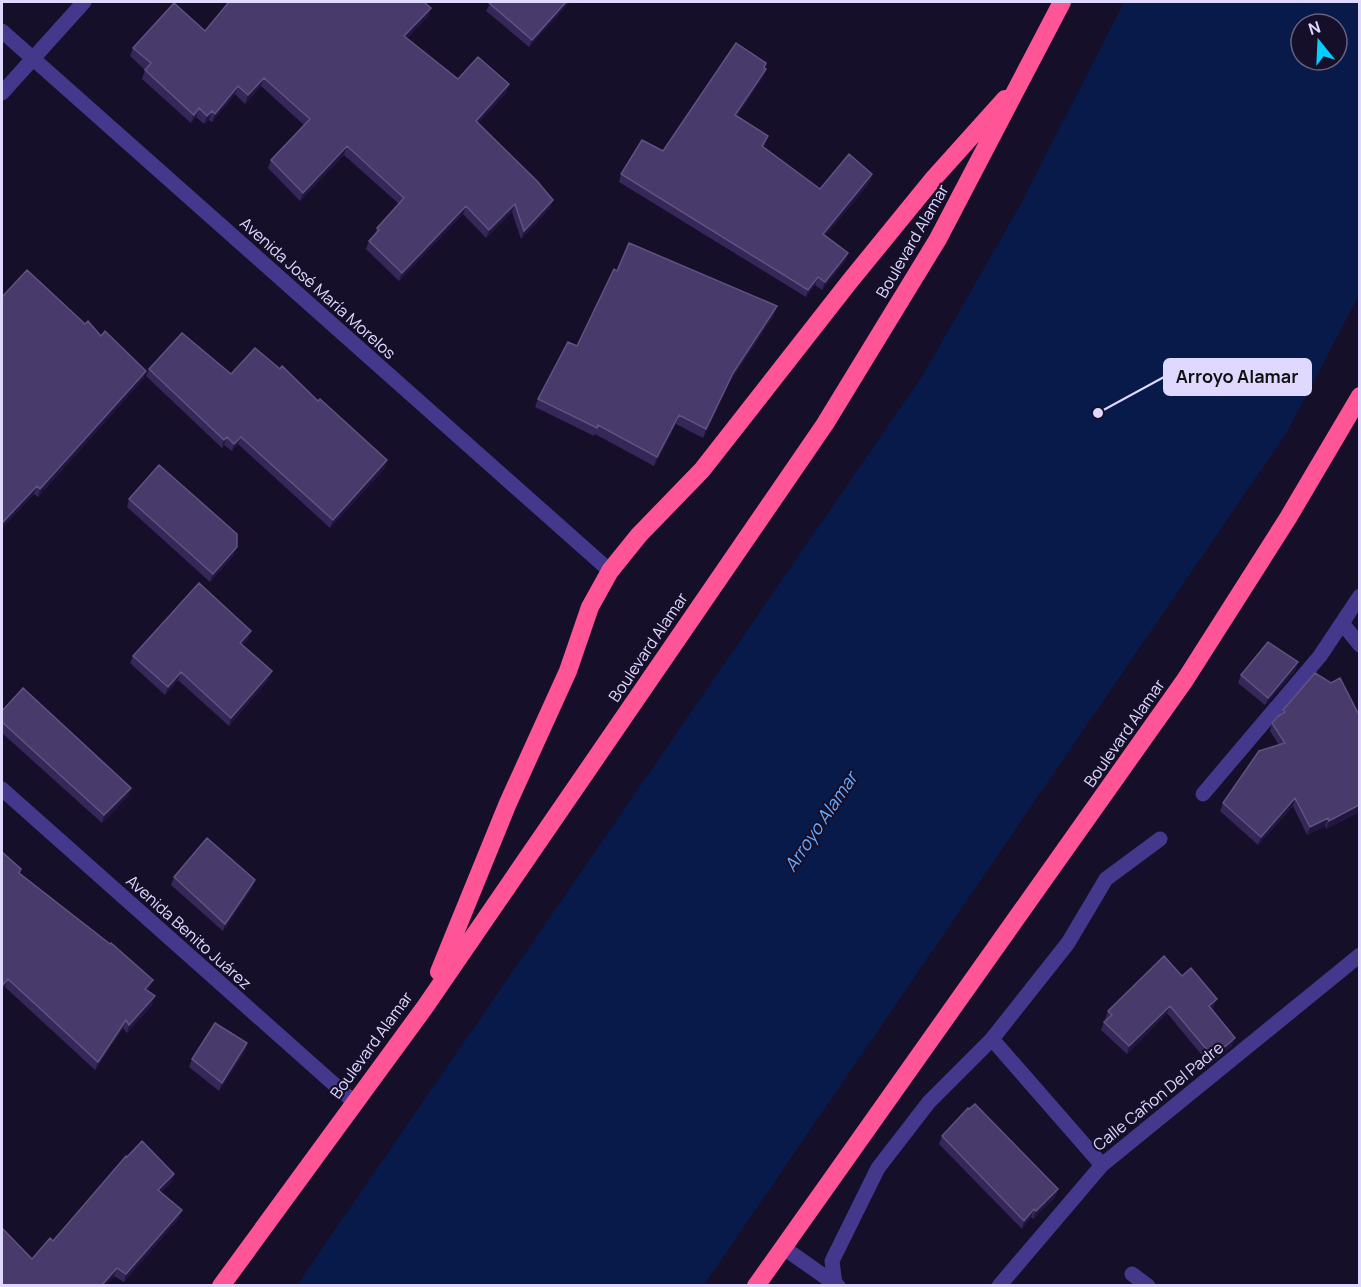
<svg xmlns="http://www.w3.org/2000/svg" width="1361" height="1287" font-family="Manrope,sans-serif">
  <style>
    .water { fill: #081a4a; fill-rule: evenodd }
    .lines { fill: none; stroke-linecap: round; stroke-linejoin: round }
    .minor { stroke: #43388b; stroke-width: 15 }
    .highway { stroke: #ff5496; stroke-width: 18 }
    .wall { fill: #362759 }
    .shaded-wall { fill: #21163e }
    .building { fill: #483a6a; stroke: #605382; stroke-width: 1.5 }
    .labels { text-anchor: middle; stroke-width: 4.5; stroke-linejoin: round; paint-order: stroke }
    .street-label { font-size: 16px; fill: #e0d9ff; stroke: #160f2a }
    .water-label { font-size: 18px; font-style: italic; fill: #67aaff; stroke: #160f2a }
    .leader { fill: none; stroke: #e0d9ff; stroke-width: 2 }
    .callout-dot { fill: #e0d9ff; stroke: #160f2a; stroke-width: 2 }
    .callout { fill: #e0d9ff; stroke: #e0d9ff; stroke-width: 2 }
    .callout-label { font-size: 18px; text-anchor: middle; font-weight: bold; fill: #111 }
  </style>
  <rect width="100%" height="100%" fill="#160f2a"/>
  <path class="water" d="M1124,2H1359V295L1287,432L704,1285H297L923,375L1022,202ZM1301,24H1337V60H1301Z"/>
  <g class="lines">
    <path class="minor" d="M2,31L610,571
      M2,93L84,2
      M1342,623L1360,645
      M2,789L354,1102
      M1203,794L1320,656L1360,596
      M992,1039L1102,1165
      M784,1248L838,1286
      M1132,1274L1148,1286
      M835,1284L832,1261L878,1168L929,1102L992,1039L1068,943L1106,879L1160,839
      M999,1286L1102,1165L1360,955"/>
    <path class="highway" d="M439,972L508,803L568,671L590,607L610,571L639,535L702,470L850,281L934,178L1005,99
      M221,1286L425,1007L825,424L938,239L1062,2
      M756,1286L1185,680L1288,518L1360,396"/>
  </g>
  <path class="wall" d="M491,2H570L529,47L486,11Z
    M431,8L428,16L407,38L458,79L509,84L506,93L478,123L553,200L550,208L521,239L512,212L486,238L463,214L399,281L366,249L369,241L375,234L377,228L399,204L344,155L300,201L268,168L271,160L304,125L261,86L245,104L235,94L212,122L209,120L204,124L196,117L191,123L142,79L145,70L130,56L133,48L205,31Z
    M764,68L766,69L763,77L737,116L765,144L763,147L820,189L872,174L870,182L825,236L848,253L845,261L822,290L815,285L806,297L619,182L621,174L663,151Z
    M2,297L85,324L101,336L144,378L38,497L34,494L2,528Z
    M774,315L730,382L703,438L676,424L654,466L595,434L594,436L535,407L538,399L577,346Z
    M149,369L231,374L385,468L330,528L238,444L232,451L224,445L222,448L146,376Z
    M129,499L234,555L210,582L127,507Z
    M248,639L242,645L269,679L229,726L178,680L165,695L130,663L133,656Z
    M1296,670L1265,705L1238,683L1241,675Z
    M1315,673L1359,812L1326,829L1325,826L1307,835L1293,806L1258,845L1220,811L1223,803L1279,745L1270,731L1272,723L1282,714L1283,710Z
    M2,711L131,788L128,796L102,823L2,733Z
    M20,874L150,988L147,991L152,1005L127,1033L123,1028L95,1070L5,987Z
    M174,877L252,888L223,931L171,885Z
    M1182,976L1214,1007L1212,1009L1232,1046L1210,1065L1167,1013L1127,1054L1101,1030L1104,1022L1106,1020L1105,1019L1108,1011Z
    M247,1043L245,1051L219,1091L189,1067L192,1059Z
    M942,1136L1058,1189L1055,1197L1033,1219L1031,1217L1022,1229L939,1144Z
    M172,1182L161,1192L182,1210L179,1218L124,1282L114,1276L105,1286H2L53,1241Z"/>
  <path class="shaded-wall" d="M566,2H570L529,47L532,40Z
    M431,8L428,16L401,44L404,36Z
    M766,69L763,77L732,123L735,115Z
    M264,78L261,86L245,104L248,95Z
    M509,84L506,93L473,129L476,121Z
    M238,86L235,94L212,122L215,114Z
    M199,108L196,117L191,123L194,115Z
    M212,111L209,120L204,124L207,116Z
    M347,146L344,155L300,201L303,193Z
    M872,174L870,182L820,242L823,234Z
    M553,200L550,208L521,239L524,231Z
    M515,204L512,212L486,238L489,230Z
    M466,206L463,214L399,281L402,273Z
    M848,253L845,261L822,290L825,282Z
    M818,277L815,285L806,297L808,290Z
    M777,306L774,315L730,382L703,438L706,429L733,373Z
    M146,371L144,378L38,497L40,489Z
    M679,415L676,424L654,466L657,457Z
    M227,437L224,445L222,448L224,440Z
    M241,437L238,444L232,451L234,444Z
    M387,460L385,468L330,528L333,520Z
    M37,486L34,494L2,528V523Z
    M237,547L234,555L210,582L213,574Z
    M251,631L248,639L237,651L240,643Z
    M1298,662L1296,670L1265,705L1268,698Z
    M272,671L269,679L229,726L231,718Z
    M181,672L178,680L165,695L168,687Z
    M131,788L128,796L102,823L104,815Z
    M1295,798L1293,806L1258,845L1261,837Z
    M1359,805V812L1326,829L1329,821Z
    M1328,818L1325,826L1307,835L1310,827Z
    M255,880L252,888L223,931L225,924Z
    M8,979L5,987L2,991V986Z
    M153,980L150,988L142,997L145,989Z
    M155,996L152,1005L127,1033L129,1025Z
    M1217,999L1214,1007L1207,1014L1209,1006Z
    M1170,1006L1167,1013L1127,1054L1129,1046Z
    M126,1020L123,1028L95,1070L98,1062Z
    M1235,1038L1232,1046L1210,1065L1213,1057Z
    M247,1043L245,1051L219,1091L222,1083Z
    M174,1174L172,1182L155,1198L158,1190Z
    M1058,1189L1055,1197L1033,1219L1036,1211Z
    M1034,1209L1031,1217L1022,1229L1024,1221Z
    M182,1210L179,1218L124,1282L126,1274Z
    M117,1268L114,1276L105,1286H101Z"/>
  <path class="building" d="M229,2H424L431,8L404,36L458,79L478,57L509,84L476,121L537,181L553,200L524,231L515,204L489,230L466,206L402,273L369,241L379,230L377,228L404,198L347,146L303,193L271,160L310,119L264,78L248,95L238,86L215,114L212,111L207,116L199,108L194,115L145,70L151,63L133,48L174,3L205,31Z
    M491,2H566L532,40L489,3Z
    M736,43L766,63L764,68L766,69L735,115L768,136L762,146L820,189L849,154L872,174L823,234L848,253L825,282L818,277L808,290L621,174L642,140L663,151Z
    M629,243L777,306L733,373L706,429L679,415L657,457L598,425L597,428L538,399L568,342L577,346L614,269L617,271Z
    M27,270L85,324L88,321L101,336L105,331L146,371L40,489L37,486L2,523V297Z
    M182,333L231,374L255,348L280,369L282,366L318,401L320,399L387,460L333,520L241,437L234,444L227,437L224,440L149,369Z
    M159,465L237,534V547L213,574L129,499Z
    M199,583L251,631L240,643L272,671L231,718L181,672L168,687L133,656Z
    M1268,642L1298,662L1268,698L1241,675Z
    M1315,673L1331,683L1340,678L1359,715V805L1329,821L1328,818L1310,827L1295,798L1261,837L1223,803L1259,751L1285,743L1272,723L1278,716L1285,712L1283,710Z
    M23,688L131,788L104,815L2,722V711Z
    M207,838L255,880L225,924L174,877Z
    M2,852L21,869L19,873L110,944L111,943L153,980L145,989L155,996L129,1025L126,1020L98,1062L8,979L2,986Z
    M1164,956L1182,976L1191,968L1217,999L1209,1006L1235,1038L1213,1057L1170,1006L1129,1046L1104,1022L1112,1015L1108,1011Z
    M215,1023L247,1043L222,1083L192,1059Z
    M975,1104L1058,1189L1036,1211L1034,1209L1024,1221L942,1136L968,1108L969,1109Z
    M142,1141L174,1174L158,1190L182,1210L126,1274L117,1268L101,1286H2V1228L32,1259L50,1238L53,1241L126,1156L127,1157Z"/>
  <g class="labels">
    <g class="street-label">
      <text transform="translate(912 241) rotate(-60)" y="6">Boulevard Alamar</text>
      <text transform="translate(318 288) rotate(42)" y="6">Avenida José María Morelos</text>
      <text transform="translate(648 647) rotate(-56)" y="6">Boulevard Alamar</text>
      <text transform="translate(1124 733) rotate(-55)" y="6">Boulevard Alamar</text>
      <text transform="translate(189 932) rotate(42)" y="6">Avenida Benito Juárez</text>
      <text transform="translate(371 1045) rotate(-54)" y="6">Boulevard Alamar</text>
      <text transform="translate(1158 1096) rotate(-39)" y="6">Calle Cañon Del Padre</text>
    </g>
    <g class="water-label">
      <text transform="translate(821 822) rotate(-56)" y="6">Arroyo Alamar</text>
    </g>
  </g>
  <path class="leader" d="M1098 413L1164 377"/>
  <circle class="callout-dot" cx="1098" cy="413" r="6"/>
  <rect class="callout" x="1164" y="359" width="147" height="36" rx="6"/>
  <g class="callout-label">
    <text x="1237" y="383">Arroyo Alamar</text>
  </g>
  <rect width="1361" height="1287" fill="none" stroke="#e0d9ff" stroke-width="6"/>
  <g transform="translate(1319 42) rotate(342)"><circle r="28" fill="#160f2a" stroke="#67607f" stroke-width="1.5"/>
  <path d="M0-4.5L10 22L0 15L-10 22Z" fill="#05cfff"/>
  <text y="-9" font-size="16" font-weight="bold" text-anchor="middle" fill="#e0d9ff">N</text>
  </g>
</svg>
